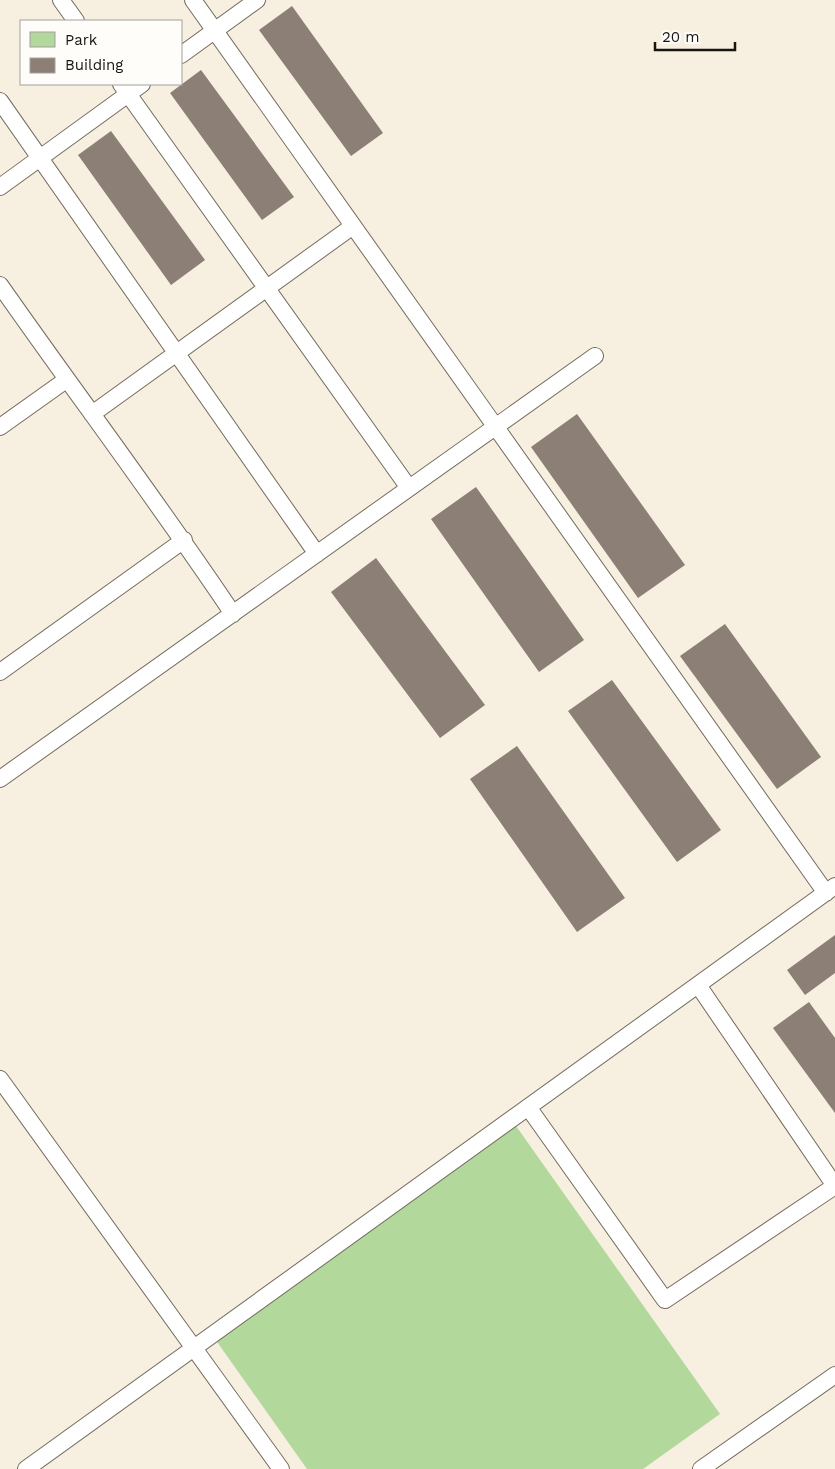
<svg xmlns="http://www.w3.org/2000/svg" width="835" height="1469" font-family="'Work Sans',sans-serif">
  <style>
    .green { fill: #b3d89c }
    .building { fill: #8c7f75 }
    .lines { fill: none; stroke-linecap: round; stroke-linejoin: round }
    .lane-casing { stroke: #736c5e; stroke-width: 18 }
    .lane { stroke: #fff; stroke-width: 16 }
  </style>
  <rect width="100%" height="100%" fill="#f7efe0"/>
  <path class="green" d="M516,1126L720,1414L643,1469H307L215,1339Z"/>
  <path class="building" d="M292,6L383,133L351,156L259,30Z
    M201,70L294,197L262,220L170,93Z
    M111,131L205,260L171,285L78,155Z
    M577,414L685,565L638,598L531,447Z
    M476,487L584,640L539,672L431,519Z
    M376,558L485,705L440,738L331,592Z
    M725,624L821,757L777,789L680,656Z
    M612,680L721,830L677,862L568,711Z
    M517,746L625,898L577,932L470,779Z
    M835,935V973L805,995L787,970Z
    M809,1002L835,1038V1113L773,1028Z"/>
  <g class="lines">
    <defs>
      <path id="lane" d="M61,0L76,21
        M193,0L826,893
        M181,55L257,0
        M121,84L409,488
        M0,101L317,554
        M0,187L142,84
        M0,285C77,395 158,502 233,614
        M92,414L353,226
        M0,427L66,380
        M0,672L184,540
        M0,779L595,356
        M698,985L835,1186
        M0,1079L281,1469
        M528,1107L665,1300L835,1186
        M26,1469L835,886
        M701,1469L835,1375"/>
    </defs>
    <use href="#lane" class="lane-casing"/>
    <use href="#lane" class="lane"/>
  </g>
  <rect x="20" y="20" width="162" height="65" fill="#fffdfa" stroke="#a3a09c"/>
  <rect x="30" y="32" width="25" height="15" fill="#b3d89c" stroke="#a3a09c"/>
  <text x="65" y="45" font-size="15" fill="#181510">Park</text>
  <rect x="30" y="58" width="25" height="15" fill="#8c7f75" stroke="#a3a09c"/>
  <text x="65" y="70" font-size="15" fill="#181510">Building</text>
  <path d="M655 42v8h80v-8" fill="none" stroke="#181510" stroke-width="2.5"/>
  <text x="662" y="42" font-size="15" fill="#181510" stroke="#fffdfa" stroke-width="4" paint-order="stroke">20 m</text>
</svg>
